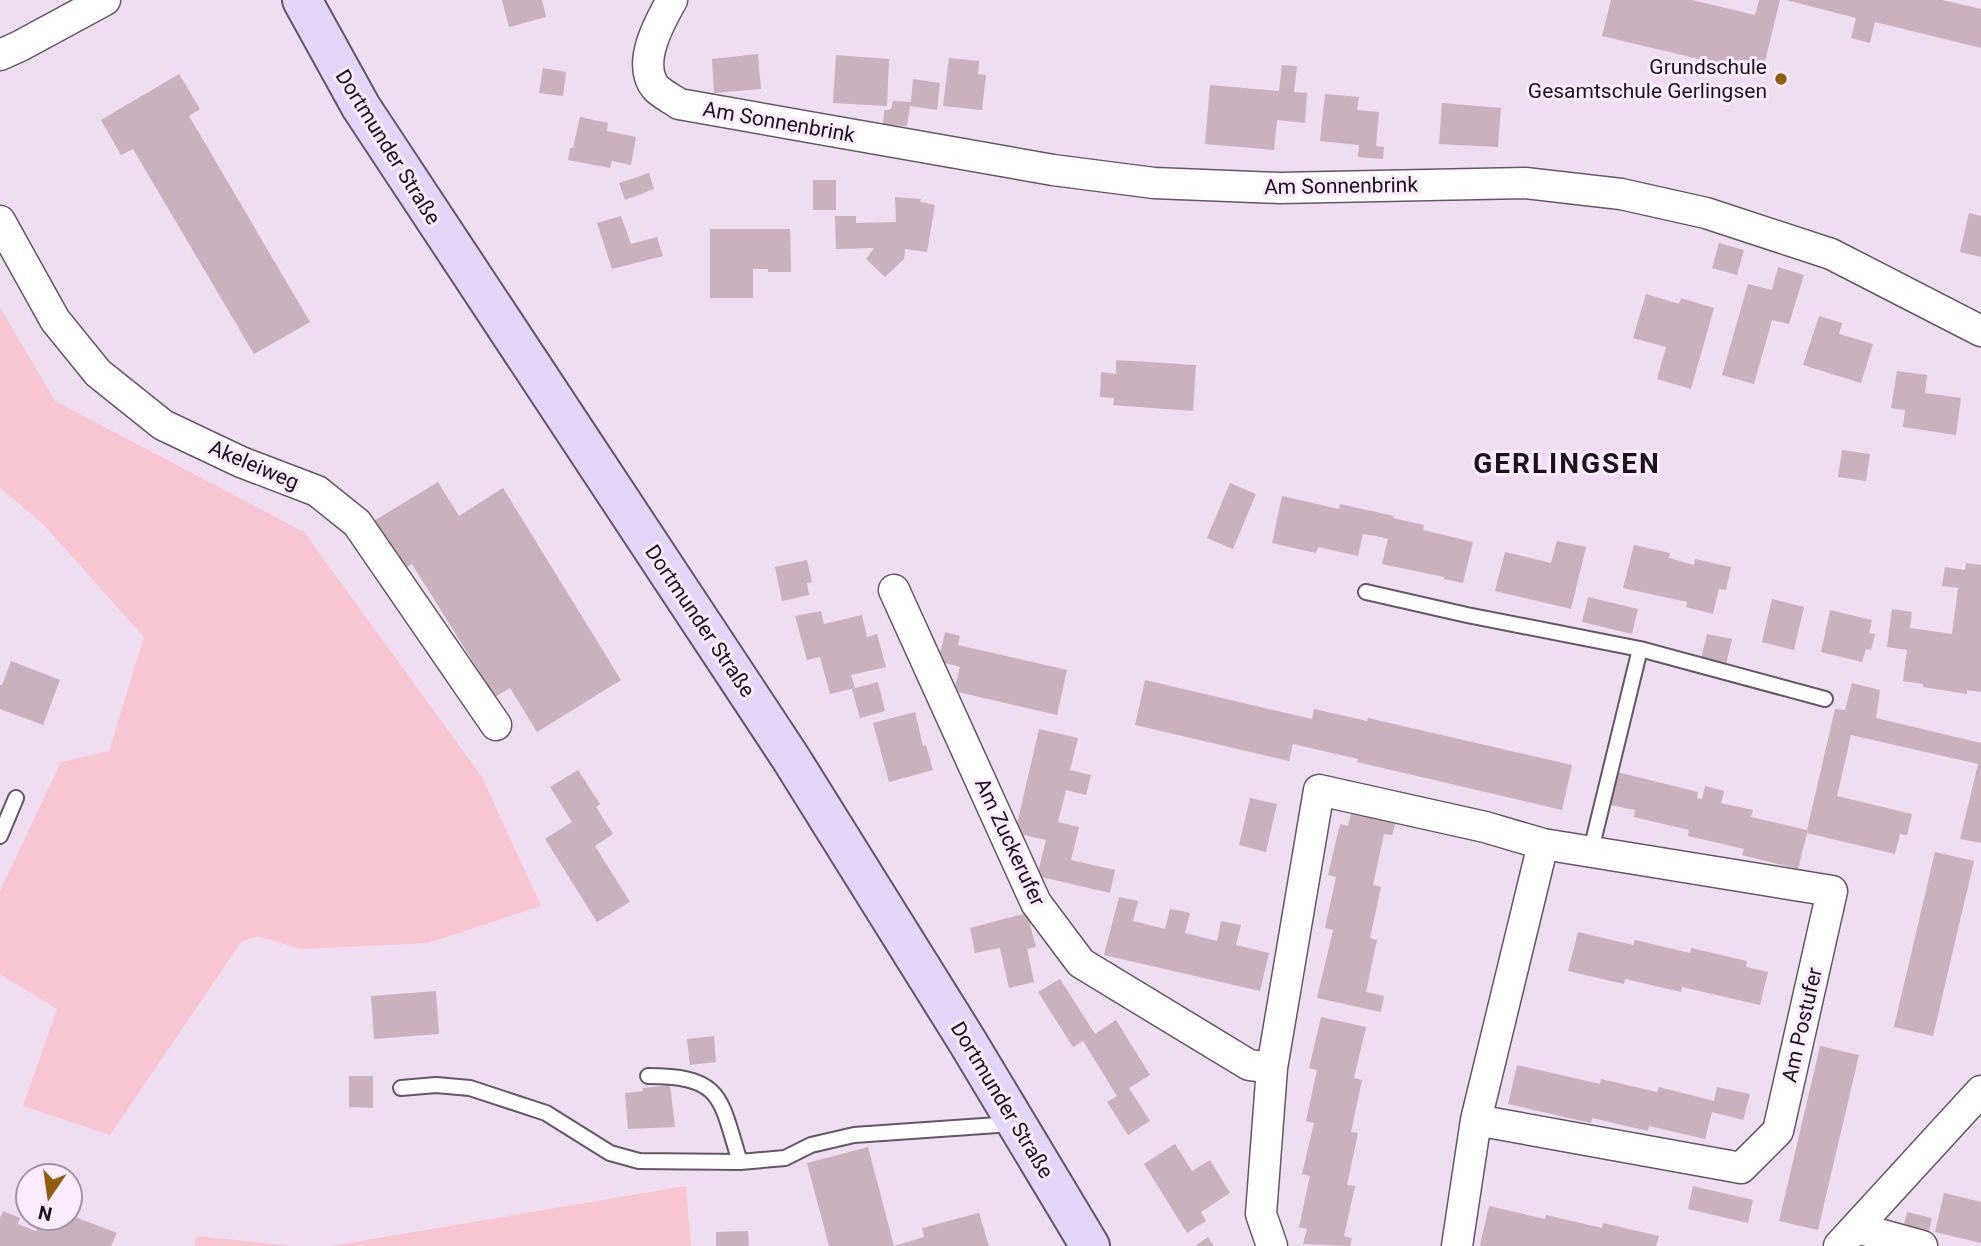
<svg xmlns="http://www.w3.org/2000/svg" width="1981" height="1246" font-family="Roboto,sans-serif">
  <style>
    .green { fill: #f9c7d1 }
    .building { fill: #c9b1be }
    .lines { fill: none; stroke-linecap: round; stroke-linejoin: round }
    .lane-casing { stroke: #655667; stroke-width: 18 }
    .street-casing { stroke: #655667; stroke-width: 33 }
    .secondary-casing { stroke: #655667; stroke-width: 42 }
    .lane { stroke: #fff; stroke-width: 14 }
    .street { stroke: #fff; stroke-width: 30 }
    .secondary { stroke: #e3d6f8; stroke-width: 38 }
    .poi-dot { fill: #8f5d0b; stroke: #fceaff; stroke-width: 2.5 }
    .labels { text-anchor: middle; stroke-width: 6; stroke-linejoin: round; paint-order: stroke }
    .poi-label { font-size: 21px; fill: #1a141b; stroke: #fceaff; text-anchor: end }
    .street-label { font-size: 21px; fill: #1a141b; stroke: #fceaff }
    .district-label { font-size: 28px; font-weight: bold; letter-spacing: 2px; fill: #1a141b; stroke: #fceaff }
  </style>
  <rect width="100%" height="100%" fill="#efddf1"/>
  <path class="green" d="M0,307L55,401L304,532L482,777L541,906L428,943L300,949L258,936L241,942L110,1135L23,1106L57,1009L0,974V891L61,762L109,751L144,637L43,524L0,488Z
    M686,1186L691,1246H331Z
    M197,1236L294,1246H194Z"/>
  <path class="building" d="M502,0H542L546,17L509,27Z
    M1611,0H1692L1755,15L1759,0H1780L1762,74L1602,36Z
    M1786,0H1942L1981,9V48L1875,22L1870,43L1851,38L1856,18Z
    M758,54L761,89L714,93L712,59Z
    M836,55L889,59L887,106L833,103Z
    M949,58L979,61L978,74L986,75L982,110L943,106Z
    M1282,65L1297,66L1294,92L1307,93L1305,123L1277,120L1274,150L1205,144L1210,85L1279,91Z
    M543,68L566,72L563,96L539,93Z
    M179,74L200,109L189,116L310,322L254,354L133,149L121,155L101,120Z
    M913,79L940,83L937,110L910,106L907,126L883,125L884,111L891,109L893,101L911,102Z
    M1325,94L1359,97L1357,110L1379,112L1376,146L1384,147L1383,159L1358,157L1359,145L1320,141Z
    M1442,103L1501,108L1498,147L1439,144Z
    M580,117L608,123L607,131L636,137L631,165L612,161L610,168L568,160L570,148H573Z
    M649,173L654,189L625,200L619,183Z
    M813,180H836V210H813Z
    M895,197L921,199L920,202L935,205L927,252L905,249L904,259L885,277L866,259L874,248L836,249L835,216H856V223L896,222Z
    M1969,213L1981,216V257L1960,252Z
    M621,216L631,244L657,237L663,256L612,269L597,223Z
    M710,229H790L791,272H768V269H753V298H710Z
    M1719,243L1744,250L1737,275L1712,268Z
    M1778,267L1804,275L1789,324L1772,320L1754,384L1722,375L1748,284L1772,290Z
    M1646,294L1679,304L1681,298L1714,308L1691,389L1657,379L1666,347L1633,338Z
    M1819,316L1842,323L1839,334L1873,344L1861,383L1803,365Z
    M1116,360L1196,365L1193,411L1113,405L1114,398L1100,397L1101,372L1116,374Z
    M1897,371L1927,375L1925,393L1961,398L1956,435L1903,427L1905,410L1891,408Z
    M1842,450L1870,454L1866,481L1838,477Z
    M438,482L459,516L503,488L621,680L537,732L510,688L495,697L412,564L402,570L372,522Z
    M1230,483L1256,494L1233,549L1207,538Z
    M1282,496L1339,509L1340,504L1394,516L1393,518L1424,525L1423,530L1473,542L1463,583L1444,579V577L1382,564L1388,539L1376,536L1363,534L1358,556L1318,547L1316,553L1272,543Z
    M1557,541L1586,547L1571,609L1495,591L1505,552L1551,563Z
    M1634,545L1670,553L1669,558L1694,565L1695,559L1731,567L1726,590L1719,589L1713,614L1686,607L1687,602L1623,588Z
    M807,560L812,582L807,583L809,595L782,601L775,567Z
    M1966,563L1981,565V692L1967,690V694L1923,687V684L1903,681L1907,650L1887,647L1892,609L1912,612L1910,628L1952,634L1958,588L1942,586L1945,567L1965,570Z
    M1588,597L1638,609L1632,634L1582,622Z
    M1772,599L1804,607L1794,650L1762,642Z
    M1830,610L1872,620L1869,633L1875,634L1871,650L1866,649L1862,662L1821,652Z
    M821,611L824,624L862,615L867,637L877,634L886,667L851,675L855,688L830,694L820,657L807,660L795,616Z
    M945,632L960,636L958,645L1067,670L1057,715L954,691L960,667L938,661Z
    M1707,634L1732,639L1726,665L1701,659Z
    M11,661L60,680L43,725L0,709V685H2Z
    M1145,680L1312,719L1314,709L1367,721L1368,718L1572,765L1562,810L1357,762L1358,759L1293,744L1289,761L1135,725Z
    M878,682L885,711L860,718L852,689Z
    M1852,683L1880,690L1876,718L1981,743V843L1960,839L1978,764L1851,735L1837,796L1912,814L1907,835L1900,834L1895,854L1807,833L1798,869L1742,855L1744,849L1688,836L1689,830L1634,817L1635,810L1610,805L1617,772L1698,792L1697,798L1702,799L1705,786L1724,791L1721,803L1753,810L1751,817L1807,830L1835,709L1845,710Z
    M915,712L923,746L926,745L933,770L889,782L873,723Z
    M1039,729L1078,738L1070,770L1091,775L1086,795L1066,790L1058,822L1079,827L1071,860L1115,870L1110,893L1037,876L1046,840L1015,833Z
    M578,770L600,804L596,807L613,834L595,846L630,902L597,922L545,839L572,822L550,787Z
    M1250,798L1277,804L1266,852L1239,845Z
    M1352,809L1397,819L1392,835L1384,834L1373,885L1381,887L1370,938L1377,940L1366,992L1384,996L1381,1012L1317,998L1333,930L1325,928L1336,877L1328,875L1340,824L1348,826Z
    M1935,852L1974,861L1933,1036L1894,1027Z
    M1119,897L1138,901L1133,921L1165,929L1170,909L1182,911L1190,913L1185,933L1217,941L1221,921L1241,925L1236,945L1269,953L1260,991L1104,955Z
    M1027,913L1036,947L1027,949L1034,982L1009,988L1000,948L975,953L970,928Z
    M1578,932L1633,945L1635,940L1690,953L1691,948L1747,961L1746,967L1768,972L1760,1005L1682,987L1681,992L1625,979L1624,984L1568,971Z
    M1060,979L1095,1034L1116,1020L1150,1075L1129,1088L1150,1121L1128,1135L1107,1102L1117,1096L1083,1041L1073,1047L1038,992Z
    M436,991L439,1034L374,1039L371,996Z
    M1321,1017L1366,1027L1354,1078L1362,1080L1351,1132L1358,1133L1347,1185L1355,1186L1344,1236L1352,1238L1350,1246L1303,1244L1307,1229L1299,1227L1310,1176L1302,1174L1314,1123L1306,1121L1317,1070L1309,1068Z
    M714,1036L716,1062L690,1065L687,1039Z
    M1820,1046L1859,1055L1818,1230L1779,1221Z
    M1517,1065L1600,1084L1601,1079L1657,1092L1659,1087L1714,1101L1717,1087L1750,1094L1743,1120L1712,1112L1705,1139L1649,1126L1648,1131L1592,1118L1591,1123L1508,1104Z
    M349,1076H373V1108L349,1107Z
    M670,1085L675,1127L628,1129L625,1093L643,1091V1088Z
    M1175,1144L1192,1171L1210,1160L1230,1193L1201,1212L1206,1221L1187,1233L1144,1164Z
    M868,1147L894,1246H829L807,1163Z
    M1693,1186L1753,1200L1748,1223L1688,1209Z
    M1944,1193L1981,1202V1243L1935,1232Z
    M1489,1206L1545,1219L1546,1215L1602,1228L1603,1223L1659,1236L1656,1246H1483L1480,1245Z
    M3,1211L20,1218L18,1224L36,1231L41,1218H70V1215L117,1233L111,1246H0V1218Z
    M1907,1212L1932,1218L1929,1231L1904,1224Z
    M979,1213L989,1246H894L924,1237L922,1228Z
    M748,1231L749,1246H716V1232Z
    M1208,1237L1214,1246H1195Z"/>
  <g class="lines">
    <defs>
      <path id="lane" d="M1366,592L1467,615L1640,649L1825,699
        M0,836L16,798
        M1591,850L1640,649
        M648,1076C724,1076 720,1099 740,1162
        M401,1088L436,1085L470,1088L546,1113L610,1153L639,1161L740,1162L785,1158L811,1145L854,1135L1012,1124"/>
      <path id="street" d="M672,0C659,23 636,64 656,88C662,94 672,99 679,104L1053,170L1154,183L1280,188L1525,183L1621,194L1706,213L1831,254L1981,331
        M0,55L20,46L105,0
        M0,221L55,320L98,373L163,425L241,462L317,491L357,523L496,725
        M894,590L1036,903L1081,963L1249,1065L1272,1068
        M1857,1228L1922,1246
        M1272,1246L1261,1214L1272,1068L1319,790L1485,827L1543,844L1832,891L1778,1131L1741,1168L1476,1120
        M1457,1246L1476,1120L1543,844
        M1839,1246L1981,1091"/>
      <path id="secondary" d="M302,0L361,107L790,757L967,1041L1090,1246"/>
    </defs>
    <use href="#lane" class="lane-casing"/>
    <use href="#street" class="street-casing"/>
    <use href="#secondary" class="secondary-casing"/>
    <use href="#lane" class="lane"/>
    <use href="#street" class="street"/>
    <use href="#secondary" class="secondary"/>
  </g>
  <circle class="poi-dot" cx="1781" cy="79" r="7"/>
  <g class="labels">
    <g class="poi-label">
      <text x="1767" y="74">Grundschule<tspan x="1767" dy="24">Gesamtschule Gerlingsen</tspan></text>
    </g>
    <g class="street-label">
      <text transform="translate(779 122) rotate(10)" y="7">Am Sonnenbrink</text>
      <text transform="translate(388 147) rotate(58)" y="7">Dortmunder Straße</text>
      <text transform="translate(1341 186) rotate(-1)" y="7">Am Sonnenbrink</text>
      <text transform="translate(254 465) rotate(23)" y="7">Akeleiweg</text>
      <text transform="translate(700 621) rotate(56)" y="7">Dortmunder Straße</text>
      <text transform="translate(1010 842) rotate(65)" y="7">Am Zuckerufer</text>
      <text transform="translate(1802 1025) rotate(-77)" y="7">Am Postufer</text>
      <text transform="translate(1002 1100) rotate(59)" y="7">Dortmunder Straße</text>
    </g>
    <g class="district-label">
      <text x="1567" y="473">GERLINGSEN</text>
    </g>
  </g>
  <g transform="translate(49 1197) rotate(193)"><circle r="33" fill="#fceaff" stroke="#a294a4" stroke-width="2"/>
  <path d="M0-5L12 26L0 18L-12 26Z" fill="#8f5d0b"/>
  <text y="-10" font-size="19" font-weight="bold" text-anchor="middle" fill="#1a141b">N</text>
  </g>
</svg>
